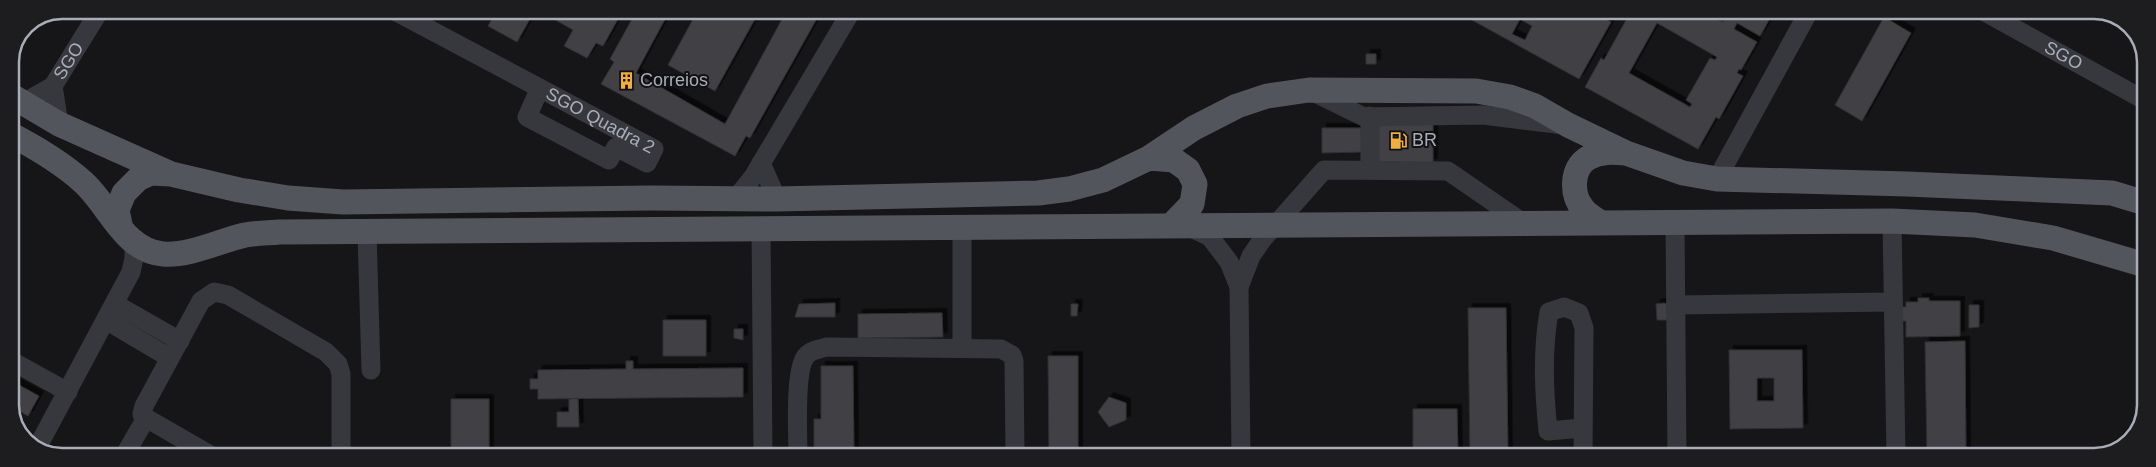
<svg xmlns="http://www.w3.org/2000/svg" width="2156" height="467" font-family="Helvetica,sans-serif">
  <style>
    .building { fill: #404145; stroke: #303034; fill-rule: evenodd; filter: url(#shadow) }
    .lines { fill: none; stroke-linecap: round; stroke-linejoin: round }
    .minor { stroke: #37383d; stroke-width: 19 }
    .major { stroke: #53555c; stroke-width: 25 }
    .labels { text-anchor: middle; stroke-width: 4; stroke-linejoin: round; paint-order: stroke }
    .street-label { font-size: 18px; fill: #a8adb8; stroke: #111113 }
    .poi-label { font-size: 18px; fill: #a8adb8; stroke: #111113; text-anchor: start }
    .rim { fill: none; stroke: #a8adb8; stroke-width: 2.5 }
  </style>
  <defs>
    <filter id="shadow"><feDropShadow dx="4.5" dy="-4.5" stdDeviation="0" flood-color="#0009"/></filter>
  </defs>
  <rect width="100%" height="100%" fill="#161618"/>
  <path class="building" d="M497,10H535L517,42L488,26Z
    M557,10H623L603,46L596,43L587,58L564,46L573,30L552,18Z
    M637,10H670L636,73L725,124L787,10H815L820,13L750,138L746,136L735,156L601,84L614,62L610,59Z
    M698,10H760L715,91L668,65Z
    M1463,11H1530L1538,15L1541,11H1591L1611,22L1579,79L1461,14ZM1520,19L1532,26L1525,40L1512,34Z
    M1631,11H1774L1760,36L1737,23L1734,29L1757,42L1741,70L1739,69L1737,73L1743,76L1719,119L1716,117L1698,149L1585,87L1601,58L1604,60ZM1715,11L1725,17L1723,22L1712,16ZM1657,23L1717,57L1715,60L1710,58L1686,100L1692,104L1690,107L1629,73Z
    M1715,11L1725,17L1723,22L1712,16Z
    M1884,17L1911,33L1862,121L1835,105Z
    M1366,54H1376V64H1366Z
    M1433,123V163H1377L1376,124Z
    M1322,128H1361L1362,152L1322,153Z
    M1918,298H1929V301H1960V336L1906,337V321H1902V307H1906V302H1918Z
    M835,303V317H795L799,304Z
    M1664,303L1667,304V320H1657L1656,304Z
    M1071,304H1078L1077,316H1071Z
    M1969,305H1979V327L1969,328Z
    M1468,308H1506L1508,457H1470Z
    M942,313L943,337L858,338V314Z
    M663,320H706V356H663Z
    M734,329H743V340L734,338Z
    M1965,341L1966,455H1927L1925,342Z
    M1729,350H1802L1803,428L1730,429ZM1757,378H1774V401H1757Z
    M1048,356H1078V457H1049Z
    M626,361H633V369L743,368V397L538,399V389H530V379H538V370L626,369Z
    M821,366H853L854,456H814V419H821Z
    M10,380L39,396L28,416L10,406Z
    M1109,397L1126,403V420L1109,427L1098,412Z
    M578,398L579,427H557V412H569V399Z
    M451,399H489V456H451Z
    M1413,409H1457L1458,457H1413Z"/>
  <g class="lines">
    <g class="minor">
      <path id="s1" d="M393,10L654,149L647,163L616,147L609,160L527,117L540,88"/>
      <path id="s2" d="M1983,11L2146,101"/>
      <path d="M53,86L59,124"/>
      <path d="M1313,92L1364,117L1483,115L1564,125"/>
      <path id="s3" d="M23,103L53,86L100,10"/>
      <path d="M761,163L777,199"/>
      <path d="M1370,170V116"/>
      <path d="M1717,179L1809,11"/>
      <path d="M737,197L753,177L852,10"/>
      <path d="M1892,221L1896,457"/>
      <path d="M1675,223L1677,457"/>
      <path d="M962,227V347"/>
      <path d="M1189,227L1210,237L1229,262L1239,287L1241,457"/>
      <path d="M761,229L763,456"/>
      <path d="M367,232L371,370"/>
      <path d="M1239,287L1251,256L1262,240L1324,170L1448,171L1525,224"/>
      <path d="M115,304L180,341"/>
      <path d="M1676,305L1893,302"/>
      <path d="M106,320L170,358"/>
      <path d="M10,360L68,392"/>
      <path d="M37,448L131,272L134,258V243"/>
      <path d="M124,456L146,418"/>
      <path d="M212,456L146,418L142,414L144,406L201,301L214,292L228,295L326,352L338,364L341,374V456"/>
      <path d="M798,456C798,436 794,370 806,356C811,350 820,349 827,347L1001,349L1012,355L1014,361L1015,456"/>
      <path d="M1583,457L1584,328L1579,313L1564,307L1549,312C1542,352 1544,391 1548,431L1583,428"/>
    </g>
    <path class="major" d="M10,95L59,124L171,174L239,190L288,198L343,202L651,198L777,199L1038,193L1069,189L1103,180L1149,158L1194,128L1237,106L1267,96L1309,90L1476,91L1510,97L1535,106L1568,125L1626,153L1683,173L1717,179L1907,184L2112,193L2145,203
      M10,134C35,147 62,163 83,182C109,205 124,251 163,254C190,256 219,241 245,235C256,233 268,233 279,232L1892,221L1975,225L2053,238L2145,265
      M1149,158L1174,160L1188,170L1195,184L1192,204L1171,226
      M1601,223C1596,219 1587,215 1583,209C1571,195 1571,168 1588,158C1601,151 1613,152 1626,153
      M121,229L117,210L124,193L138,179L151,173L171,174"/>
  </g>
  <defs>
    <symbol id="building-bare" viewBox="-9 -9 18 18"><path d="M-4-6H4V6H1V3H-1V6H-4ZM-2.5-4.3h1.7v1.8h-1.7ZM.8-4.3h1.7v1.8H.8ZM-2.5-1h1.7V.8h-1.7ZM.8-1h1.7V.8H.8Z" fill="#f2b134" stroke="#111113" stroke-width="2.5" paint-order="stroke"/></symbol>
    <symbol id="fuel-bare" viewBox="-9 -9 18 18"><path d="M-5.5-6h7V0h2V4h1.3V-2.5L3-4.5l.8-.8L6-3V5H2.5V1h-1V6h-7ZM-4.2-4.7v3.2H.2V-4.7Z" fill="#f2b134" stroke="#111113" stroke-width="2.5" paint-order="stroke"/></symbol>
  </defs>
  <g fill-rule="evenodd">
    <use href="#building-bare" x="614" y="68" width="25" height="25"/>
    <use href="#fuel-bare" x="1386" y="128" width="25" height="25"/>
  </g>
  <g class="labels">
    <g class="street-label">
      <text dy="6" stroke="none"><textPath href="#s2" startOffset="92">SGO</textPath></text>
      <text dy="6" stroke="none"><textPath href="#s3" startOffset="64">SGO</textPath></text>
      <text dy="6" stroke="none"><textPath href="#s1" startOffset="235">SGO Quadra 2</textPath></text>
    </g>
    <g class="poi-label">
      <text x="640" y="86">Correios</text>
      <text x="1412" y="146">BR</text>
    </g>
  </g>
  <path d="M0 0H2156V467H0ZM62 19H2094A43 43 0 0 1 2137 62V405A43 43 0 0 1 2094 448H62A43 43 0 0 1 19 405V62A43 43 0 0 1 62 19Z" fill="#1d1d20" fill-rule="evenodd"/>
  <path class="rim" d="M62 19H2094A43 43 0 0 1 2137 62V405A43 43 0 0 1 2094 448H62A43 43 0 0 1 19 405V62A43 43 0 0 1 62 19Z"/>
</svg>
